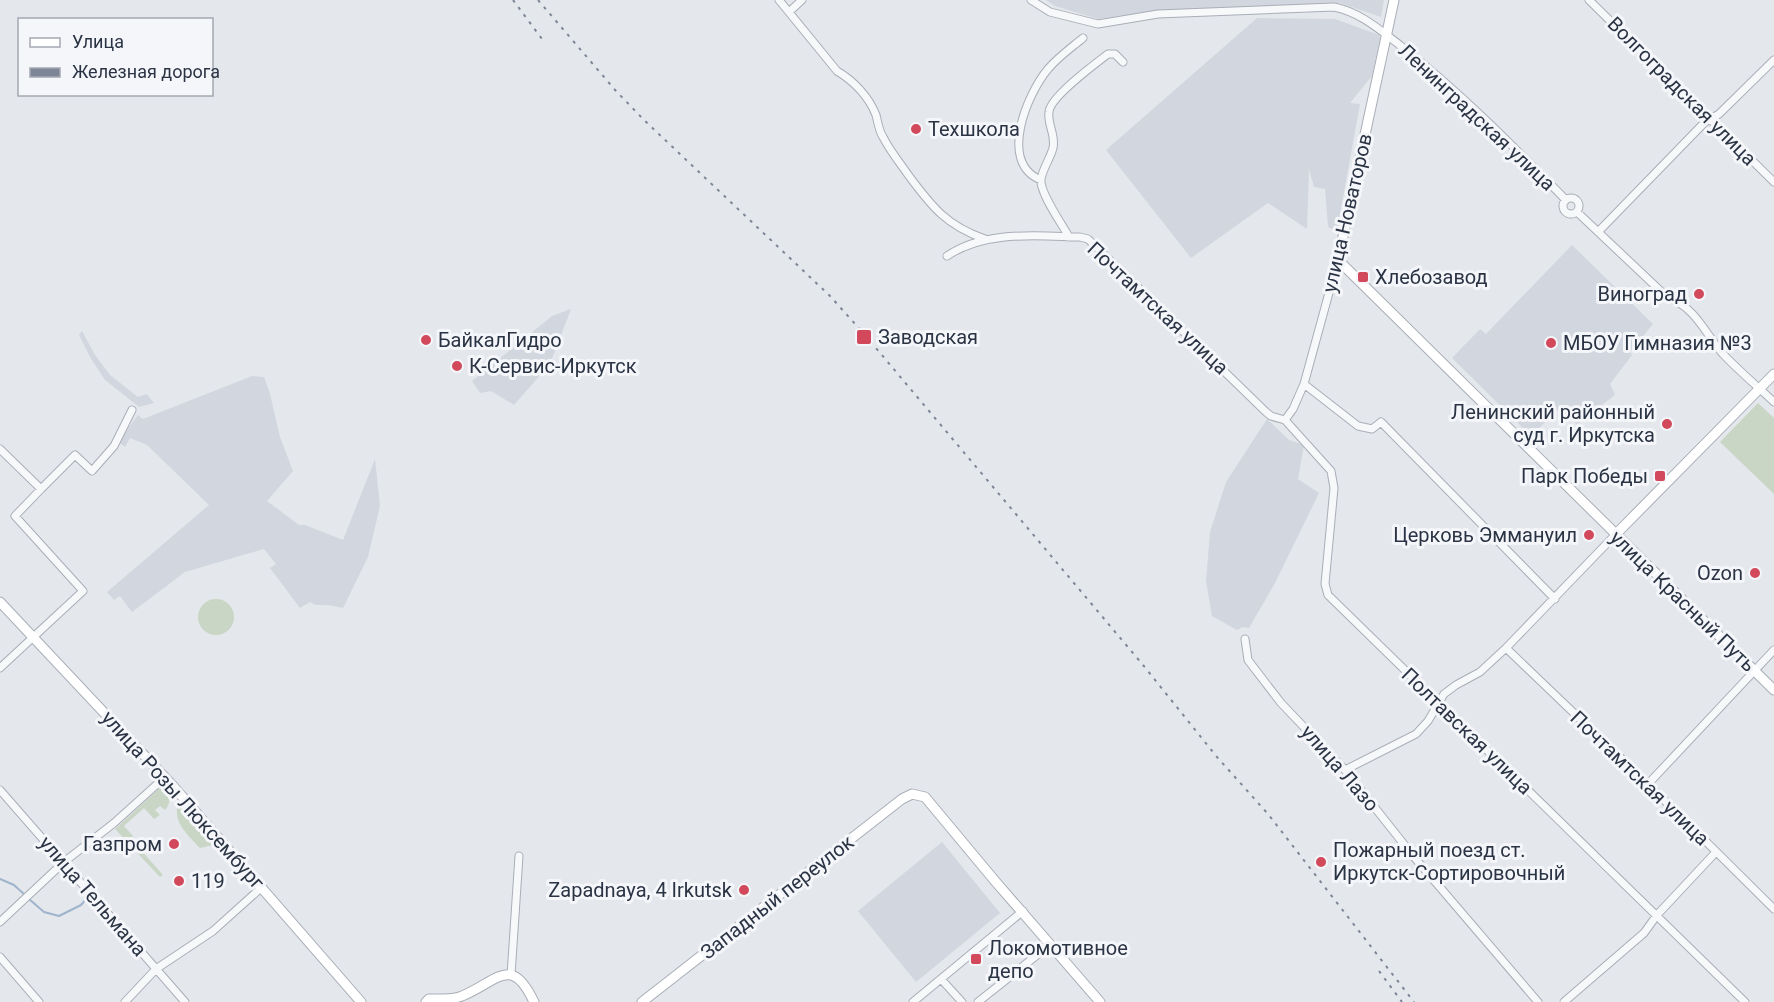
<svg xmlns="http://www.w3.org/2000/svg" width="1774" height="1002" font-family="Roboto,sans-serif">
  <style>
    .built { fill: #d2d6de }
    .green { fill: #c9d6c5 }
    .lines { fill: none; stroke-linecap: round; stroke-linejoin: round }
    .stream { stroke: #9fb4cc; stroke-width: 2 }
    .street-casing { stroke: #a9aeb7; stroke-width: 9 }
    .secondary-casing { stroke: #a9aeb7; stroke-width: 11 }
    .street { stroke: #f7f8fa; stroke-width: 7 }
    .secondary { stroke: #fff; stroke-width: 9 }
    .rail { stroke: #7d8696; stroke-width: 2; stroke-dasharray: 3 6; stroke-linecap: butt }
    .poi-dot { fill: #d1495b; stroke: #f4f6f9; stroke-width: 2 }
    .labels { text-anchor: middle; stroke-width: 6; stroke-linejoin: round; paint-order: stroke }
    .street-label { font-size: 20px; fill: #2b3445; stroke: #f4f6f9 }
    .poi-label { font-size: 20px; fill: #2b3445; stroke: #f4f6f9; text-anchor: start }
  </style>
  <rect width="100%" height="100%" fill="#e4e7ec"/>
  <path class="built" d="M1046,0H1384L1381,17L1340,3L1161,10L1098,19L1055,6Z
    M1257,18L1335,19L1379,35L1380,38L1372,76L1350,103L1360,104L1337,231L1328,227L1325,189L1314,187L1309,169L1307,229L1268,203L1191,258L1106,150Z
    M1572,245L1653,324L1630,352L1632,355L1610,384L1615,395L1577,424L1557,410L1531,436L1452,358L1480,329L1486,334Z
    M571,309L550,364L514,405L491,391L480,393L472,381L552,316Z
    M82,331L95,355L110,375L138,397L147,394L154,403L139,407L105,380L90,357L79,335Z
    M252,376L264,377L270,394L280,437L293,471L267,501L299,525H305L343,540L375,459L380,506L368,557L343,608L328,605H315L310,602L300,608L270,568L276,564L264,549L185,572L132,612L120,596L114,600L107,592L209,505L147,445L130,438L125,447L118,442L138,415L143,419Z
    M1267,419L1289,440L1304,445L1298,479L1319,493L1275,583L1249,628L1243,627L1237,630L1212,616L1206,581L1210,532L1226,482Z
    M942,842L1000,913L916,982L858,911Z"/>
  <path class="green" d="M1758,403L1774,418V494L1720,442Z
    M198 617a18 18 0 1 1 36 0a18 18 0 1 1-36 0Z
    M163,785C170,792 172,802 165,810L160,806L155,810L160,815L154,819L144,808L124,826L133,836L131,839L163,875L160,877L115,829Z
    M179,801L218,844L200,848C187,834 171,821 179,801Z"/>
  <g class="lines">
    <path class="stream" d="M0,879L14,885L25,895
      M29,899L44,912L59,916L81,905L87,898"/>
    <defs>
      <path id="street" d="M779,0L837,71C854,81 869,97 876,115C878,123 879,131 883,137C890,151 900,163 909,176C932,207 947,226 985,239
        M1031,0L1050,12L1098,24L1158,14L1334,7C1360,12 1380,30 1401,46C1460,92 1513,146 1566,200
        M1589,0L1774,182
        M789,12L802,0
        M1041,180C998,163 1027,94 1048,69C1058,57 1071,48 1083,38
        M1563 206a8 8 0 1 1 16 0a8 8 0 1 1-16 0Z
        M1577,212L1668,298C1695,306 1706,335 1723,354C1739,371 1757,386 1774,402
        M1598,232L1705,122L1719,114L1774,60
        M1069,237C1062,224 1039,192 1041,179C1043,168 1050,159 1053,148C1056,135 1047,124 1049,112C1050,97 1095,64 1108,54H1115L1123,62
        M947,256C985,230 1036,236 1080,237L1088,239L1266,412L1271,416L1285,420
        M1304,384L1358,426L1372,429L1381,422L1555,599
        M1285,420L1331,471L1334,488L1325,584L1328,595L1745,1002
        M1285,420L1293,409L1304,384L1338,260
        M0,449L41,489L15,516L83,591L0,668
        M41,489L75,455L92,471L114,446L132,410
        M1245,639L1248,660L1281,703L1345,770L1414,857L1538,1002
        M1506,648L1648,784L1774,909
        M1345,770L1416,734L1428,721L1444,694L1456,685L1480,672L1506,648L1616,534
        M1648,784L1774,650
        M0,790L185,1002
        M0,922L64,862L114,823L165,777
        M0,957L39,1002
        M511,975L519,856
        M941,979L962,1002
        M125,1002L156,969L213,931L262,887
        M913,1002L1023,911
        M978,1002L1051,944
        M1564,1002L1644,933L1657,915L1716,852"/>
      <path id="secondary" d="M1394,0L1338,260L1774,690
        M1616,534L1774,374
        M0,602L173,786L361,1002
        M426,1002L429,999C439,999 453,1000 462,996C497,982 511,953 534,1002
        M642,1002L902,799L912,794L925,797L995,881L1100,1002"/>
    </defs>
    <use href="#street" class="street-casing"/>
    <use href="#secondary" class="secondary-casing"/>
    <use href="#street" class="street"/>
    <use href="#secondary" class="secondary"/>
    <path class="rail" d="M513,0L545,43
      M538,0L616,91L644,120L830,296L865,335L1143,665L1217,757L1268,814L1414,1002
      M1379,971L1402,1002"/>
  </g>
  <g class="poi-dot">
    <circle cx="916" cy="129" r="6"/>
    <rect x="1357" y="271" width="12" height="12" rx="3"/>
    <circle cx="1699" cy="294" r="6"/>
    <rect x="856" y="329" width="16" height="16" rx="3"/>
    <circle cx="426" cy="340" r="6"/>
    <circle cx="1551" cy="343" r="6"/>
    <circle cx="457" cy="366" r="6"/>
    <circle cx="1667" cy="424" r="6"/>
    <rect x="1654" y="470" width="12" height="12" rx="3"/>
    <circle cx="1589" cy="535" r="6"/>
    <circle cx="1755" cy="573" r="6"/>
    <circle cx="174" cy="844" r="6"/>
    <circle cx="1321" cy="862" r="6"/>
    <circle cx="179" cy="881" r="6"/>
    <circle cx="744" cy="890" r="6"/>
    <rect x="970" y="953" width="12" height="12" rx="3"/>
  </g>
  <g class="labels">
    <g class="street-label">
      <text transform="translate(1682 91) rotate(45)" y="7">Волгоградская улица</text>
      <text transform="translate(1477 117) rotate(43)" y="7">Ленинградская улица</text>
      <text transform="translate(1347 213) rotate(-77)" y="7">улица Новаторов</text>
      <text transform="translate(1158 308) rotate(43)" y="7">Почтамтская улица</text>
      <text transform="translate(1683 601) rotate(44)" y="7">улица Красный Путь</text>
      <text transform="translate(1467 731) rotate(44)" y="7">Полтавская улица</text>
      <text transform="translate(1340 768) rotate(49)" y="7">улица Лазо</text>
      <text transform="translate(1640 778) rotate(44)" y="7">Почтамтская улица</text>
      <text transform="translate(183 800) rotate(48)" y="7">улица Розы Люксембург</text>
      <text transform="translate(93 896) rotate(49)" y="7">улица Тельмана</text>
      <text transform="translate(777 897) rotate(-38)" y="7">Западный переулок</text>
    </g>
    <g class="poi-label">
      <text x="928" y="136">Техшкола</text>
      <text x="1375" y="284">Хлебозавод</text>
      <text x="1687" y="301" text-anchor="end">Виноград</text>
      <text x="878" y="344">Заводская</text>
      <text x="438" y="347">БайкалГидро</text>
      <text x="1563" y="350">МБОУ Гимназия №3</text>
      <text x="469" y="373">К-Сервис-Иркутск</text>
      <text x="1655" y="419" text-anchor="end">Ленинский районный<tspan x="1655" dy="23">суд г. Иркутска</tspan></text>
      <text x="1648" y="483" text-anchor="end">Парк Победы</text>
      <text x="1577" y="542" text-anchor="end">Церковь Эммануил</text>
      <text x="1743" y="580" text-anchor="end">Ozon</text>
      <text x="162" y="851" text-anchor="end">Газпром</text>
      <text x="1333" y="857">Пожарный поезд ст.<tspan x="1333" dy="23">Иркутск-Сортировочный</tspan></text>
      <text x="191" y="888">119</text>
      <text x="732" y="897" text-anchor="end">Zapadnaya, 4 Irkutsk</text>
      <text x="988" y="955">Локомотивное<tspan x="988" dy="23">депо</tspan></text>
    </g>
  </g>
  <rect x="18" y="18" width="195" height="78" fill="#f4f6f9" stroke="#a4a8b1" stroke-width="1.5"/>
  <rect x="30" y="38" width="30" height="9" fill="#ffffff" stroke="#a4a8b1" stroke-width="1.5"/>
  <text x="72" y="48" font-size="18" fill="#2b3445">Улица</text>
  <rect x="30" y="68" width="30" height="9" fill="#7d8696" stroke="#a4a8b1" stroke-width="1.5"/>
  <text x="72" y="78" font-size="18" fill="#2b3445">Железная дорога</text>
</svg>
